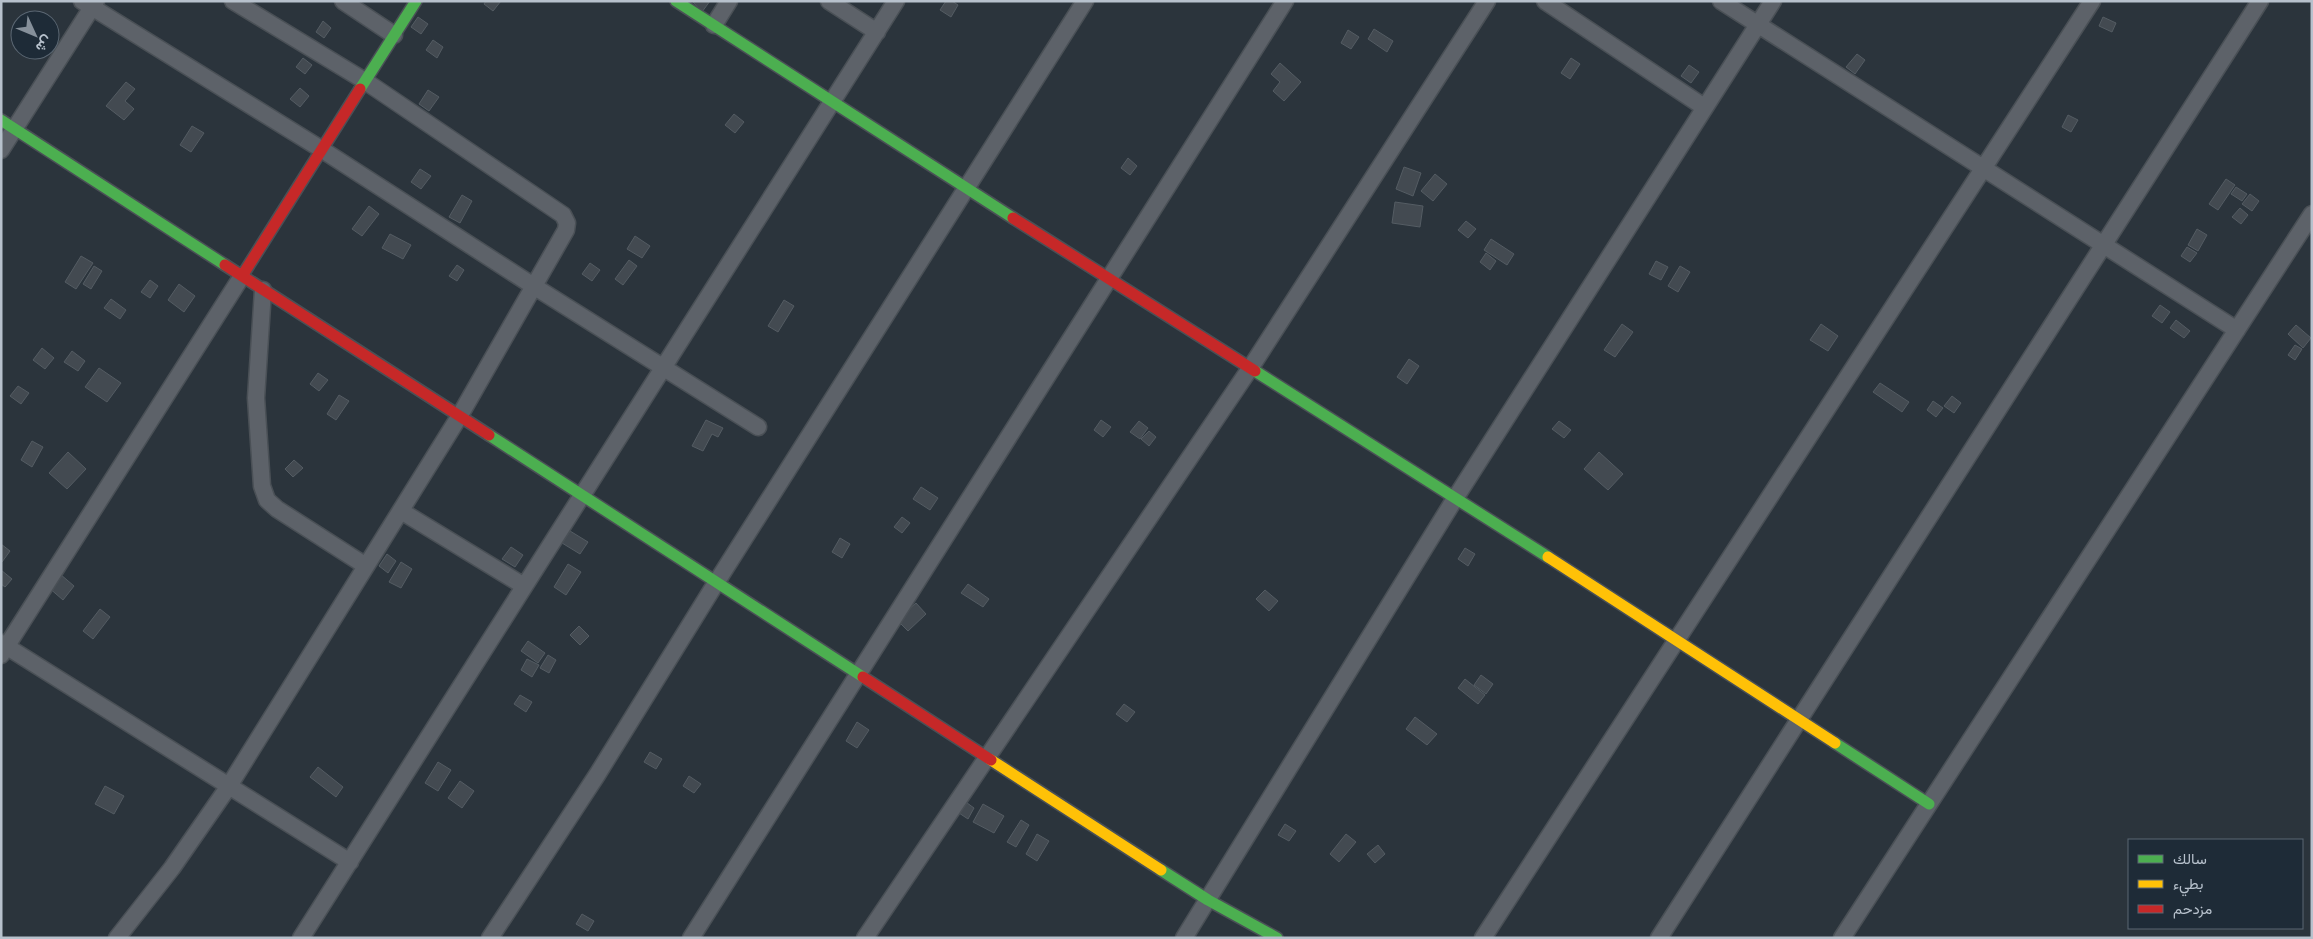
<svg xmlns="http://www.w3.org/2000/svg" width="2313" height="939" font-family="Arial,Vazirmatn,sans-serif">
  <style>
    .building { fill: #434a51; stroke: #545c63 }
    .lines { fill: none; stroke-linecap: round; stroke-linejoin: round }
    .street-casing { stroke: #4a5056; stroke-width: 19 }
    .fast-casing { stroke: #4a5056; stroke-width: 14 }
    .slow-casing { stroke: #4a5056; stroke-width: 14 }
    .jam-casing { stroke: #4a5056; stroke-width: 14 }
    .street { stroke: #5d6269; stroke-width: 16 }
    .fast { stroke: #4caf50; stroke-width: 11 }
    .slow { stroke: #ffc107; stroke-width: 11 }
    .jam { stroke: #c62828; stroke-width: 11 }
  </style>
  <rect width="100%" height="100%" fill="#2b343c"/>
  <path class="building" d="M486,1H501L493,11L484,4Z
    M692,1H710L702,12Z
    M946,1H952L958,5L951,17L940,10Z
    M418,17L428,24L421,34L411,27Z
    M2103,17L2116,23L2112,32L2099,26Z
    M323,21L331,28L324,38L316,32Z
    M1374,29L1393,41L1387,52L1368,39Z
    M1348,30L1359,37L1351,49L1341,43Z
    M433,40L443,47L437,58L426,50Z
    M1857,54L1865,60L1855,74L1846,67Z
    M303,58L312,65L305,74L296,67Z
    M1571,58L1580,64L1570,79L1561,73Z
    M1280,63L1301,82L1284,101L1273,91L1280,82L1271,74Z
    M1689,65L1699,72L1691,83L1681,76Z
    M126,82L135,89L125,101L134,109L124,120L106,106Z
    M300,88L309,96L300,107L290,99Z
    M428,90L439,97L429,111L419,104Z
    M734,114L744,122L735,133L725,125Z
    M2068,115L2078,120L2071,132L2062,127Z
    M192,126L204,133L191,152L180,145Z
    M1128,158L1137,166L1130,175L1121,168Z
    M1404,167L1421,173L1413,196L1396,189Z
    M420,169L431,176L421,189L411,182Z
    M1435,174L1447,184L1433,201L1421,191Z
    M2226,179L2235,185L2218,210L2209,204Z
    M2236,187L2247,194L2242,201L2231,194Z
    M2250,194L2259,201L2252,211L2242,204Z
    M462,195L472,201L460,223L449,217Z
    M1395,202L1423,206L1420,227L1392,223Z
    M369,206L379,214L362,236L352,229Z
    M2240,208L2248,215L2241,224L2232,217Z
    M1466,221L1476,229L1468,238L1458,230Z
    M2197,229L2207,235L2198,251L2188,245Z
    M390,234L411,245L403,259L382,248Z
    M635,236L650,246L642,258L627,249Z
    M1491,239L1514,254L1507,265L1484,250Z
    M2187,247L2197,253L2190,262L2181,256Z
    M1486,253L1496,261L1490,270L1480,262Z
    M81,256L93,263L76,289L65,282Z
    M629,260L637,266L623,285L615,279Z
    M1656,261L1668,267L1661,280L1649,274Z
    M590,263L600,270L592,281L582,274Z
    M457,265L464,270L457,281L449,276Z
    M94,266L102,271L91,289L83,284Z
    M1680,266L1690,272L1678,292L1668,286Z
    M150,280L158,286L150,298L141,292Z
    M179,284L195,296L184,312L168,300Z
    M111,299L126,310L120,319L104,308Z
    M784,300L794,306L778,332L768,326Z
    M2160,305L2170,312L2162,323L2152,316Z
    M2176,320L2190,331L2184,338L2170,328Z
    M1622,324L1633,332L1615,357L1604,350Z
    M1821,324L1838,336L1828,351L1810,340Z
    M2296,325L2311,338L2303,348L2288,334Z
    M2295,345L2302,349L2295,360L2288,355Z
    M42,348L54,358L45,369L33,360Z
    M72,351L85,361L78,371L64,362Z
    M1409,359L1419,366L1407,384L1397,377Z
    M99,368L121,383L107,402L85,387Z
    M318,373L328,380L319,391L310,384Z
    M1880,383L1909,402L1902,412L1873,392Z
    M18,386L29,393L21,404L10,396Z
    M339,395L349,401L336,420L327,414Z
    M1952,396L1961,403L1954,413L1944,406Z
    M1933,401L1943,408L1936,417L1927,410Z
    M706,420L723,428L718,437L712,434L703,451L692,446Z
    M1101,420L1111,427L1103,437L1094,430Z
    M1139,421L1148,428L1140,439L1130,432Z
    M1559,421L1571,430L1564,438L1552,429Z
    M1149,431L1156,437L1149,446L1141,439Z
    M32,441L43,447L32,467L21,460Z
    M68,452L86,469L67,489L49,473Z
    M1599,452L1623,474L1608,490L1584,469Z
    M294,460L303,468L293,477L285,469Z
    M921,487L938,498L930,510L913,499Z
    M902,517L910,523L902,533L894,527Z
    M570,531L588,542L580,554L562,543Z
    M840,538L850,544L842,558L832,552Z
    M1,544L10,551L2,562L1,561Z
    M511,547L523,555L515,567L502,559Z
    M1465,548L1475,554L1468,566L1458,559Z
    M387,554L396,561L388,573L379,566Z
    M401,562L412,569L401,588L389,582Z
    M568,564L581,572L566,595L554,587Z
    M1,570L12,579L5,587L1,584Z
    M60,574L74,586L63,600L48,587Z
    M968,584L989,599L983,607L961,593Z
    M1265,590L1278,601L1269,611L1256,599Z
    M916,603L926,614L908,631L897,620Z
    M100,609L110,617L93,639L83,631Z
    M579,626L589,636L580,645L570,635Z
    M528,641L545,653L538,663L521,651Z
    M548,655L556,660L549,673L540,668Z
    M527,659L539,665L532,677L521,670Z
    M1481,675L1493,684L1486,694L1474,685Z
    M1465,679L1485,695L1478,704L1458,688Z
    M520,695L532,702L526,712L514,704Z
    M1124,704L1135,712L1127,722L1116,714Z
    M1415,717L1437,734L1427,745L1406,729Z
    M857,722L869,730L857,748L846,741Z
    M650,752L662,759L656,769L644,762Z
    M438,762L451,770L438,791L425,783Z
    M318,767L343,787L336,797L310,777Z
    M689,776L701,784L694,793L683,786Z
    M460,781L474,791L462,808L448,798Z
    M105,786L124,796L114,814L95,804Z
    M963,800L974,808L968,819L956,811Z
    M983,804L1004,816L994,833L973,822Z
    M1021,820L1029,825L1016,847L1007,842Z
    M1285,824L1296,831L1289,841L1278,835Z
    M1037,834L1049,841L1037,861L1026,854Z
    M1346,834L1356,842L1339,862L1330,854Z
    M1378,845L1385,854L1375,863L1367,854Z
    M582,914L594,921L588,931L576,924Z"/>
  <g class="lines">
    <defs>
      <path id="street" d="M82,1L321,149L535,287L758,427
        M343,1L394,35
        M829,1L877,32
        M1545,1L1704,107
        M1721,1L2237,330
        M714,25L729,1
        M1,150L96,1
        M263,290L256,398L262,486L267,500L277,509L366,566
        M401,511L524,586
        M1,643L350,862
        M1,655L242,276
        M117,938L172,868L229,786L459,417L566,230L567,223L563,215L365,81L233,1
        M301,938L896,1
        M490,938L597,775L716,583L1085,1
        M691,938L1285,1
        M865,938L1251,367L1487,1
        M1184,938L1456,497L1773,1
        M1483,938L2092,1
        M1659,938L2260,1
        M1842,938L2312,214"/>
      <path id="fast" d="M676,1L1013,218
        M360,89L416,1
        M1,120L225,265
        M1255,371L1548,557
        M489,435L863,677
        M1835,743L1929,804
        M1161,870L1208,900L1277,938"/>
      <path id="slow" d="M1548,557L1835,743
        M991,760L1161,870"/>
      <path id="jam" d="M1013,218L1255,371
        M225,265L489,435
        M242,276L360,89
        M863,677L991,760"/>
    </defs>
    <use href="#street" class="street-casing"/>
    <use href="#fast" class="fast-casing"/>
    <use href="#slow" class="slow-casing"/>
    <use href="#jam" class="jam-casing"/>
    <use href="#street" class="street"/>
    <use href="#fast" class="fast"/>
    <use href="#slow" class="slow"/>
    <use href="#jam" class="jam"/>
  </g>
  <rect width="2313" height="939" fill="none" stroke="#b7c1cc" stroke-width="5"/>
  <rect x="2128" y="839" width="175" height="90" fill="#1e2b37" stroke="#5b6773"/>
  <rect x="2138" y="855" width="25" height="8" fill="#4caf50" stroke="#5b6773"/>
  <text x="2173" y="864" font-size="15" fill="#b7c1cc">سالك</text>
  <rect x="2138" y="880" width="25" height="8" fill="#ffc107" stroke="#5b6773"/>
  <text x="2173" y="889" font-size="15" fill="#b7c1cc">بطيء</text>
  <rect x="2138" y="905" width="25" height="8" fill="#c62828" stroke="#5b6773"/>
  <text x="2173" y="914" font-size="15" fill="#b7c1cc">مزدحم</text>
  <g transform="translate(35 35) rotate(134)"><circle r="24" fill="#1e2b37" stroke="#5b6773"/>
  <path d="M0-4L9 19L0 12L-9 19Z" fill="#86909a"/>
  <text y="-8" font-size="14" font-weight="bold" text-anchor="middle" fill="#b7c1cc">ش</text>
  </g>
</svg>
